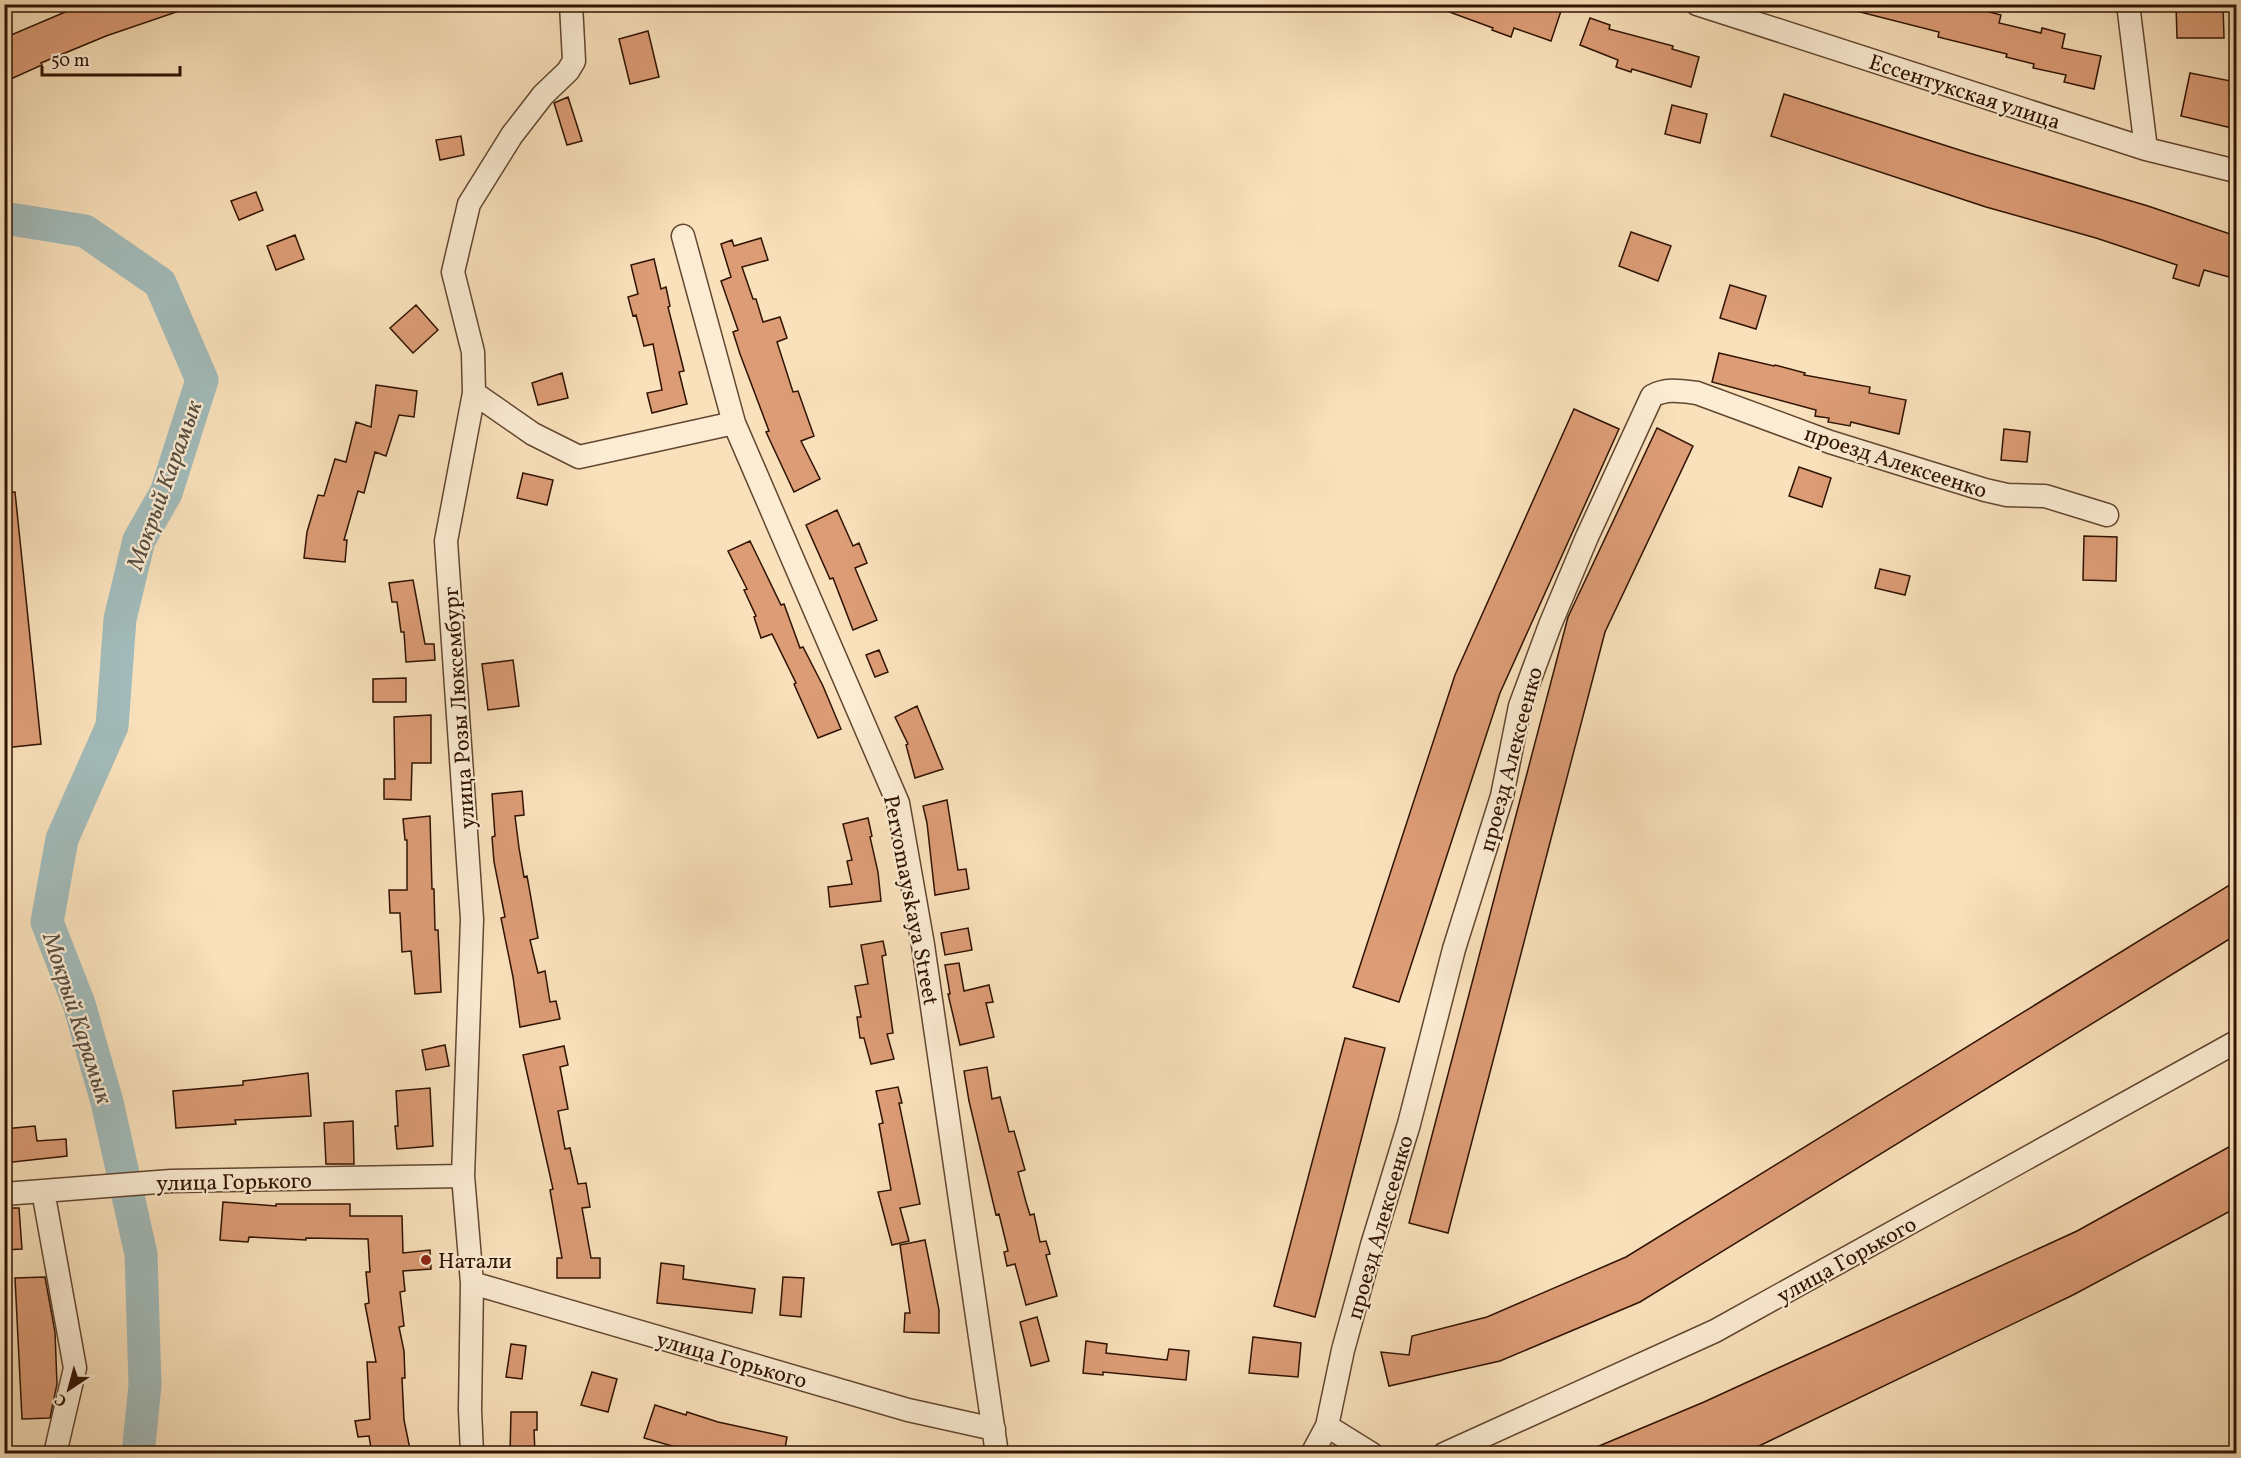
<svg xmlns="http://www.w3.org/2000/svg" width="2241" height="1458" font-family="Vollkorn,serif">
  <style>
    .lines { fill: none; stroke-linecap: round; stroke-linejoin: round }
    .river { stroke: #a2bbba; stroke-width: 33 }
    .building { fill: #dc9c76; stroke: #301302; stroke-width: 1.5 }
    .minor-casing { stroke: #624630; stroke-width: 25 }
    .minor { stroke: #fbecd3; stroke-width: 22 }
    .poi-dot { fill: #8f2418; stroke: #fbecd3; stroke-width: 2 }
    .labels { text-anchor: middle; stroke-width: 4.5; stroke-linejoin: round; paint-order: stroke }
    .street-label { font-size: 22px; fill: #301302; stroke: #fbecd3 }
    .poi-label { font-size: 22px; fill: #301302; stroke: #fbecd3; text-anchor: start }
    .water-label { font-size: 24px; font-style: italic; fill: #584e42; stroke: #fbecd3 }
  </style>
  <rect width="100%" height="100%" fill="#f9e1bb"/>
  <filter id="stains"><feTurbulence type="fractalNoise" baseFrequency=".00333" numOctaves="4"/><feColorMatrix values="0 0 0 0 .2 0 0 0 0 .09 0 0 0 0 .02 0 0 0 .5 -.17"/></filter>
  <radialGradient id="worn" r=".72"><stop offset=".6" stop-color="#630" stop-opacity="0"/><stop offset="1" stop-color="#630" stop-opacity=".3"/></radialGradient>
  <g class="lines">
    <path class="river" d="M4,218L85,231L160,283L202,380L166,493L139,540L120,619L112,726L62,839L47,922L79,1004L107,1102L141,1254L145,1385L138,1454"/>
  </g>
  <path class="building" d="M84,4H191V7L106,36L41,63L42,65L4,82V38Z
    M1433,4H1552L1562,8L1551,41L1514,28L1511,37L1492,30L1493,28L1433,6Z
    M1853,4H1959L2001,15L1999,23L2041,33L2042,28L2065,34L2062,48L2101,56L2094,89L2064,82L2066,75L2033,68L2034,64L2006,57L2007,54L1938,37L1939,32L1852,10Z
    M2176,4H2223L2224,38H2177Z
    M1590,18L1610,25L1609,29L1673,46L1672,49L1699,57L1691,87L1632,69L1631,72L1616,67L1618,60L1580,45Z
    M648,31L659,77L630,84L619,39Z
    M2190,73L2236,82V129L2181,116Z
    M1784,94L1969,153L2148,206L2236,236V279L2204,270L2199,286L2173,278L2177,265L2096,238L1986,207L1771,136Z
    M568,97L582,141L567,145L554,103Z
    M1672,105L1707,114L1700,143L1665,134Z
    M461,136L464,155L440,160L436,140Z
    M256,192L263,210L239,220L231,201Z
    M1631,232L1671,246L1658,281L1619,266Z
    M295,235L304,259L276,270L267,246Z
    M761,238L768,260L742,267L753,299H756L763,322L780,317L787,338L777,342L793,392L798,391L814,436L801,441L820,479L794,492L766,432L769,431L740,354L733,332L738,330L721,281L731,277L721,244L732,240L734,246Z
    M654,259L661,289L666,287L670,306L668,307L684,371L679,372L687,404L652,413L647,393L662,390L653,344L644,346L636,315L633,316L628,297L638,294L631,265Z
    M1730,285L1766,296L1756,329L1720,318Z
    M416,305L438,330L413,353L390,328Z
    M1719,353L1774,366L1775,365L1805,373L1804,375L1870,387L1869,393L1906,400L1899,434L1851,422L1850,426L1828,422L1829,418L1815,416L1816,410L1712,382Z
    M562,373L568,398L538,405L532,383Z
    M376,385L417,391L414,417L399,415L386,456L375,452L364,493L358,491L344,540H347L345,562L304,558L307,532L318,495L324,496L335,459L346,462L356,422L371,427Z
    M1574,409L1619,429L1500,693L1399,1002L1353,987L1455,675Z
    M1657,428L1693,446L1605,632L1448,1233L1409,1223L1568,617Z
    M2004,429L2030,432L2027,462L2001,460Z
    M1799,467L1831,478L1822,507L1789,496Z
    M523,473L553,480L547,505L517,498Z
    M15,492L41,744L4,748V493Z
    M837,510L853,546L859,543L867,563L855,568L877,620L853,630L833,578L830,579L806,525Z
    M2084,536L2117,537L2116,581L2083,580Z
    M750,541L781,605L784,604L800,648L803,647L823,686L841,729L818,738L794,684L796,683L772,634L761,638L754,617L756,616L744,590L747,589L728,551Z
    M1880,569L1910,576L1905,595L1875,588Z
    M413,580L425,644H434L435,660L406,662L404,632H401L397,602H392L389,583Z
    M879,650L888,672L875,677L866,655Z
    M513,660L519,706L488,710L482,664Z
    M406,678V702H373V679Z
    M917,706L943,769L915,778L906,745L908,744L895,717Z
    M431,715V763H412L411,800L384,799V779H395L394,717Z
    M522,791L524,815L515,816L519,848L524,877L527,876L529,887L538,938L530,940L538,973L545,971L550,1002L556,1001L560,1019L520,1027L513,977L501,918L505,917L494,862L492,837L495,836L492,794Z
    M947,800L958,870L966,869L969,889L935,895L927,823L923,806Z
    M430,816L432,889H434L435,930H438L441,992L415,994L411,951L402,952L400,913H390L389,890H407V840H405L403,819Z
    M868,818L872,836L870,837L878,872L881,901L830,907L828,887L852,884L847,861L852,860L843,824Z
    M2236,881V935L1640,1302L1500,1361L1389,1386L1381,1352L1409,1355L1412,1336L1487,1317L1626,1257Z
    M968,928L972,950L945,955L941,933Z
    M883,941L886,955L882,956L893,1033L887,1034L894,1059L871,1064L864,1038H860L857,1017H861L855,986L868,984L861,945Z
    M959,963L964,991L989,985L993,1002L986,1003L994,1037L960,1045L948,994H950L945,965Z
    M1345,1038L1385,1048L1315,1317L1274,1306Z
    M445,1045L449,1066L426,1070L422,1050Z
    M564,1046L568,1065L560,1067L568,1109L558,1111L565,1149L570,1148L578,1184L586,1183L590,1207L582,1208L591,1258H600V1278H557V1258H562L550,1190L553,1189L523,1055Z
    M987,1067L992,1099L1000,1097L1009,1132L1014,1131L1025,1170L1018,1172L1026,1202L1030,1215L1034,1214L1040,1242L1046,1241L1050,1254L1046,1255L1057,1296L1026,1305L1015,1264L1007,1266L1004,1252L1008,1251L999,1214L996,1215L969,1101L964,1071Z
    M308,1073L311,1116L235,1120L236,1124L176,1128L173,1091L243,1085V1081Z
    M898,1087L902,1103H899L920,1204L900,1208L909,1241L892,1245L878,1192L891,1190L879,1124L883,1123L876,1091Z
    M430,1088L433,1146L397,1149L395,1126H398L396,1091Z
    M353,1121L354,1164H326L324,1123Z
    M35,1126L37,1141L66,1139L67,1156L4,1163V1129Z
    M2236,1143V1208L2073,1295L1759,1446L1743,1454H1580L1704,1402L2077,1231Z
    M223,1202L276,1206V1204H350V1216H402L403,1253L430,1250L431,1269L403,1271L405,1291L400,1292L404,1326L399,1327L404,1351L405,1378H402L404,1420L411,1454H372L369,1436L358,1437L355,1421L370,1419L367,1362H376L365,1304L369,1303L366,1272H370L368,1239L306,1238V1240L249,1237L248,1242L220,1240Z
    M4,1208H19L22,1249L4,1250Z
    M925,1240L939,1310V1333L904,1332L905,1313H910L900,1245Z
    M661,1263L684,1266L683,1279L755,1289L752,1313L657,1303Z
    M45,1277L55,1332L57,1384L50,1418L22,1419L15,1278Z
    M783,1277L804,1278L801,1317L780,1315Z
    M1037,1317L1049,1361L1031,1366L1020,1322Z
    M1253,1337L1301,1343L1298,1377L1249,1373Z
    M1086,1341L1107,1344L1106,1353L1167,1360L1169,1349L1189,1351L1186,1380L1103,1372V1375L1083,1373Z
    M511,1344L526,1346L522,1379L506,1377Z
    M592,1372L617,1379L608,1412L581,1405Z
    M655,1405L686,1415L687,1412L718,1422L787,1437L784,1454H700L644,1438Z
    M511,1412H537V1430H534L535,1454H510Z"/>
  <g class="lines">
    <defs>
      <path id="minor" d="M1697,4L2146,149L2236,171
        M2128,4L2146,149
        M683,236L734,423L898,803L923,945L997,1454
        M474,393L533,434L579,457L734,423
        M43,1191L75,1368L55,1454
        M4,1194L171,1181L463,1176
        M472,1283L908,1410L994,1429
        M1327,1426L1372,1454
        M472,1454L470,1410L472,1283L463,1176L472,919L446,541L474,393L473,352L453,272L469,204L512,135L543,95L568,71L574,61L571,4
        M1312,1454L1327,1426L1343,1350L1372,1245L1409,1124L1454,949L1502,796L1520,706L1550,625L1587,537L1652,396C1667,388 1681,391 1697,393L1830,442L1985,490L2007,495L2045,496L2107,515
        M1444,1454L1715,1331L2236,1042"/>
    </defs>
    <use href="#minor" class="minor-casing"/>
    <use href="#minor" class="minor"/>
  </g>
  <circle class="poi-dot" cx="426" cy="1260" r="6"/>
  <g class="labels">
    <g class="street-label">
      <text transform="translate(1965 91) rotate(18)" y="8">Ессентукская улица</text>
      <text transform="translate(1896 461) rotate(18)" y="8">проезд Алексеенко</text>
      <text transform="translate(458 708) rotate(-94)" y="8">улица Розы Люксембург</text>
      <text transform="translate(1510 759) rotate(-75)" y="8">проезд Алексеенко</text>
      <text transform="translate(912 900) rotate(79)" y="8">Pervomayskaya Street</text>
      <text transform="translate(234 1181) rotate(-1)" y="8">улица Горького</text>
      <text transform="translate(1379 1227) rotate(-74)" y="8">проезд Алексеенко</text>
      <text transform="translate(1846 1259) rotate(-29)" y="8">улица Горького</text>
      <text transform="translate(732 1359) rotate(16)" y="8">улица Горького</text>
    </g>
    <g class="poi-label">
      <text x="438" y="1268">Натали</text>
    </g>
    <g class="water-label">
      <text transform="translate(164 485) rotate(-70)" y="8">Мокрый Карамык</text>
      <text transform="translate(78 1018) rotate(72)" y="8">Мокрый Карамык</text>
    </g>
  </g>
  <rect width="2241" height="1458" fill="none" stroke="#f9e1bb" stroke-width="24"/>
  <rect x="6" y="6" width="2229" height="1446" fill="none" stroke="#301302" stroke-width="3"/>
  <rect x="12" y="12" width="2217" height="1434" fill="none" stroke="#301302" stroke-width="1.5"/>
  <g transform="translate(69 1389) rotate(216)" stroke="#fbecd3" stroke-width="4.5" paint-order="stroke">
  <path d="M0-4.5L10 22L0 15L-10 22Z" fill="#301302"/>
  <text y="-9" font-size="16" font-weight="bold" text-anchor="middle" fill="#301302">С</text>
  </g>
  <path d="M42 66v9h138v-9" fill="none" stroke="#301302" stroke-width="3"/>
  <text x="51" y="66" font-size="18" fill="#301302" stroke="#fbecd3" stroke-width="4.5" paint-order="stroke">50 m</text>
  <rect width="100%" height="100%" filter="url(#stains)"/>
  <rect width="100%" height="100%" fill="url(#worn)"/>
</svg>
